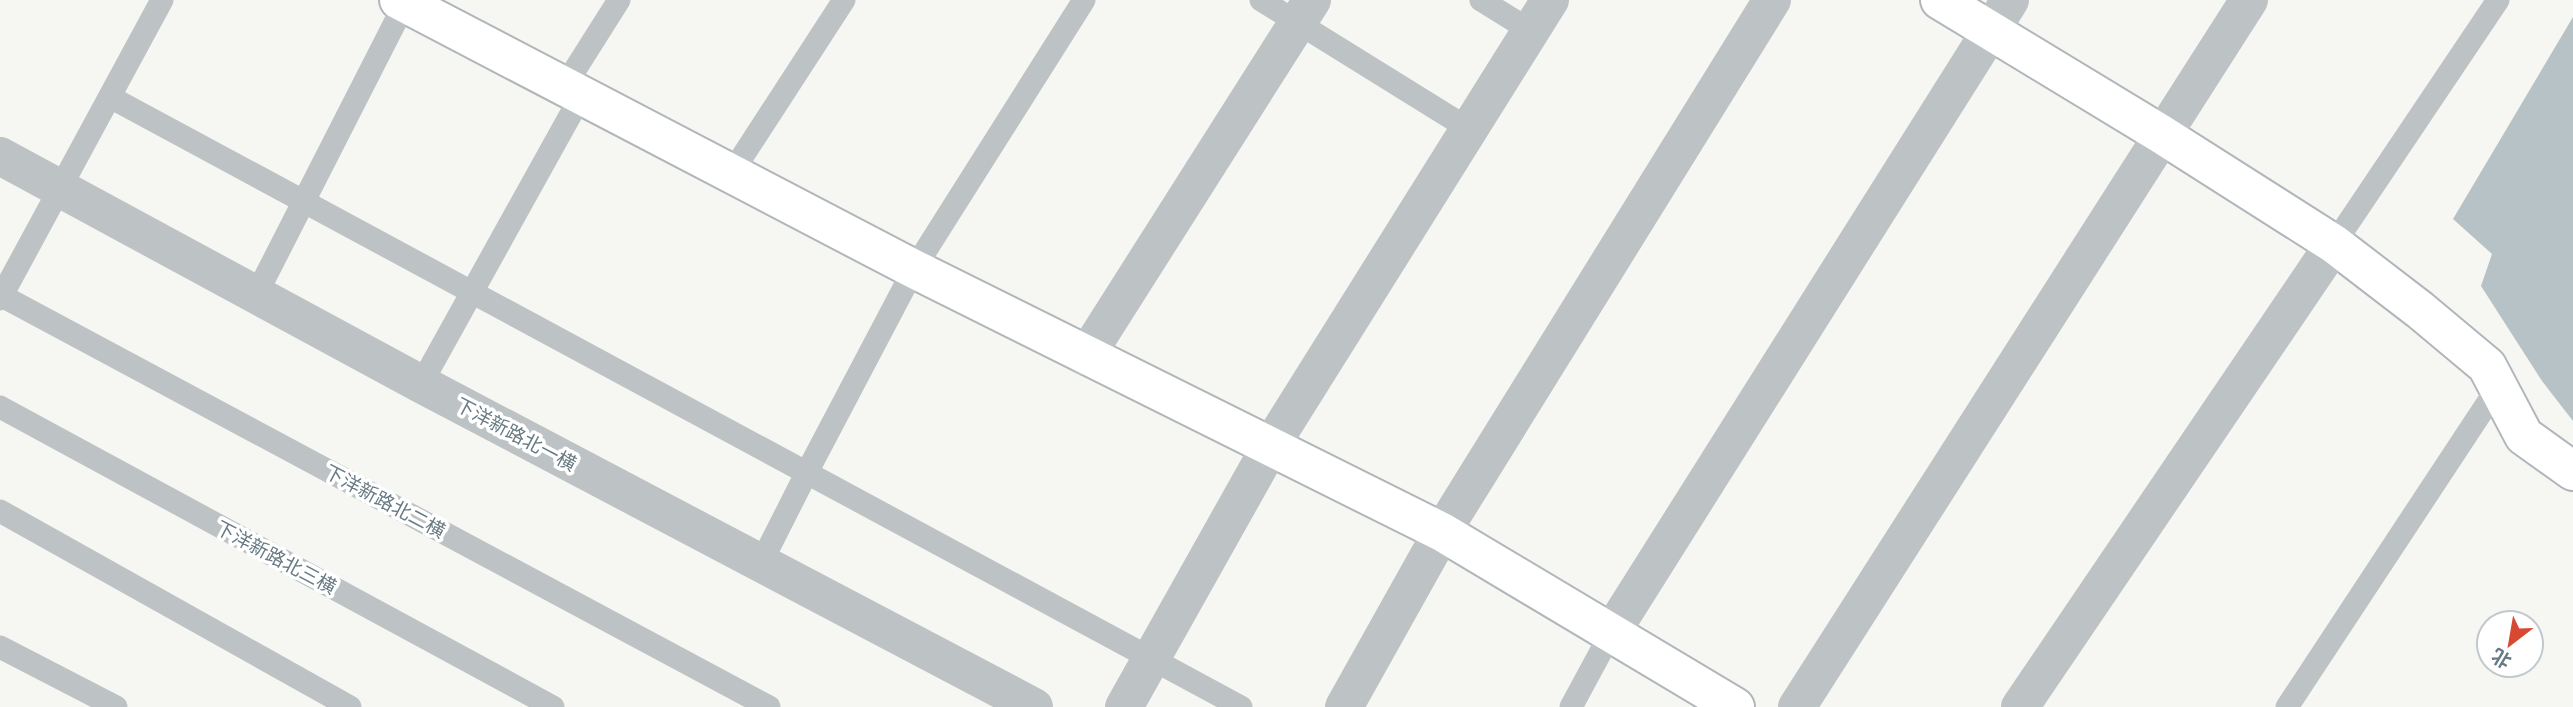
<svg xmlns="http://www.w3.org/2000/svg" width="2573" height="707" font-family="'Source Sans 3','Noto Sans SC',sans-serif">
  <style>
    .water { fill: #b6c2c5 }
    .lines { fill: none; stroke-linecap: round; stroke-linejoin: round }
    .secondary-casing { stroke: #b0b6ba; stroke-width: 42 }
    .lane { stroke: #bdc2c5; stroke-width: 23 }
    .street { stroke: #bdc2c5; stroke-width: 38 }
    .secondary { stroke: #fff; stroke-width: 38 }
    .labels { text-anchor: middle; stroke-width: 7; stroke-linejoin: round; paint-order: stroke }
    .street-label { font-size: 19px; fill: #677982; stroke: #fff }
  </style>
  <rect width="100%" height="100%" fill="#f6f6f3"/>
  <path class="water" d="M2573,17V421L2542,381L2481,286L2492,254L2453,219Z"/>
  <g class="lines">
    <defs>
      <path id="secondary" d="M399,0L914,269L1442,532L1735,707
        M1940,0L2161,134L2334,244L2420,310L2487,366L2524,436L2573,471"/>
    </defs>
    <use href="#secondary" class="secondary-casing"/>
    <path class="lane" d="M1261,0L1469,129
      M1481,0L1531,31
      M564,87L619,0
      M110,97L1241,707
      M731,174L844,0
      M2334,244L2498,0
      M256,295L405,3
      M2,296L769,707
      M0,299L162,0
      M421,384L581,96
      M0,407L553,707
      M0,511L350,707
      M761,563L806,474L914,269L1084,0
      M0,647L116,707
      M1571,707L1611,633
      M2287,707L2498,387"/>
    <path class="street" d="M0,156L421,384L1034,707
      M1086,356L1312,0
      M1611,633L2010,0
      M1124,707L1270,447L1550,0
      M1344,707L1442,532L1772,0
      M1797,707L2249,0
      M2020,707L2334,244"/>
    <use href="#secondary" class="secondary"/>
  </g>
  <g class="labels">
    <g class="street-label">
      <text transform="translate(516 434) rotate(28)" y="7">下洋新路北一横</text>
      <text transform="translate(385 501) rotate(28)" y="7">下洋新路北二横</text>
      <text transform="translate(276 557) rotate(28)" y="7">下洋新路北三横</text>
    </g>
  </g>
  <g transform="translate(2510 644) rotate(211)"><circle r="33" fill="#ffffff" stroke="#c2c9cd" stroke-width="2"/>
  <path d="M0-5L12 26L0 18L-12 26Z" fill="#d74932"/>
  <text y="-10" font-size="19" font-weight="bold" text-anchor="middle" fill="#677982">北</text>
  </g>
</svg>
